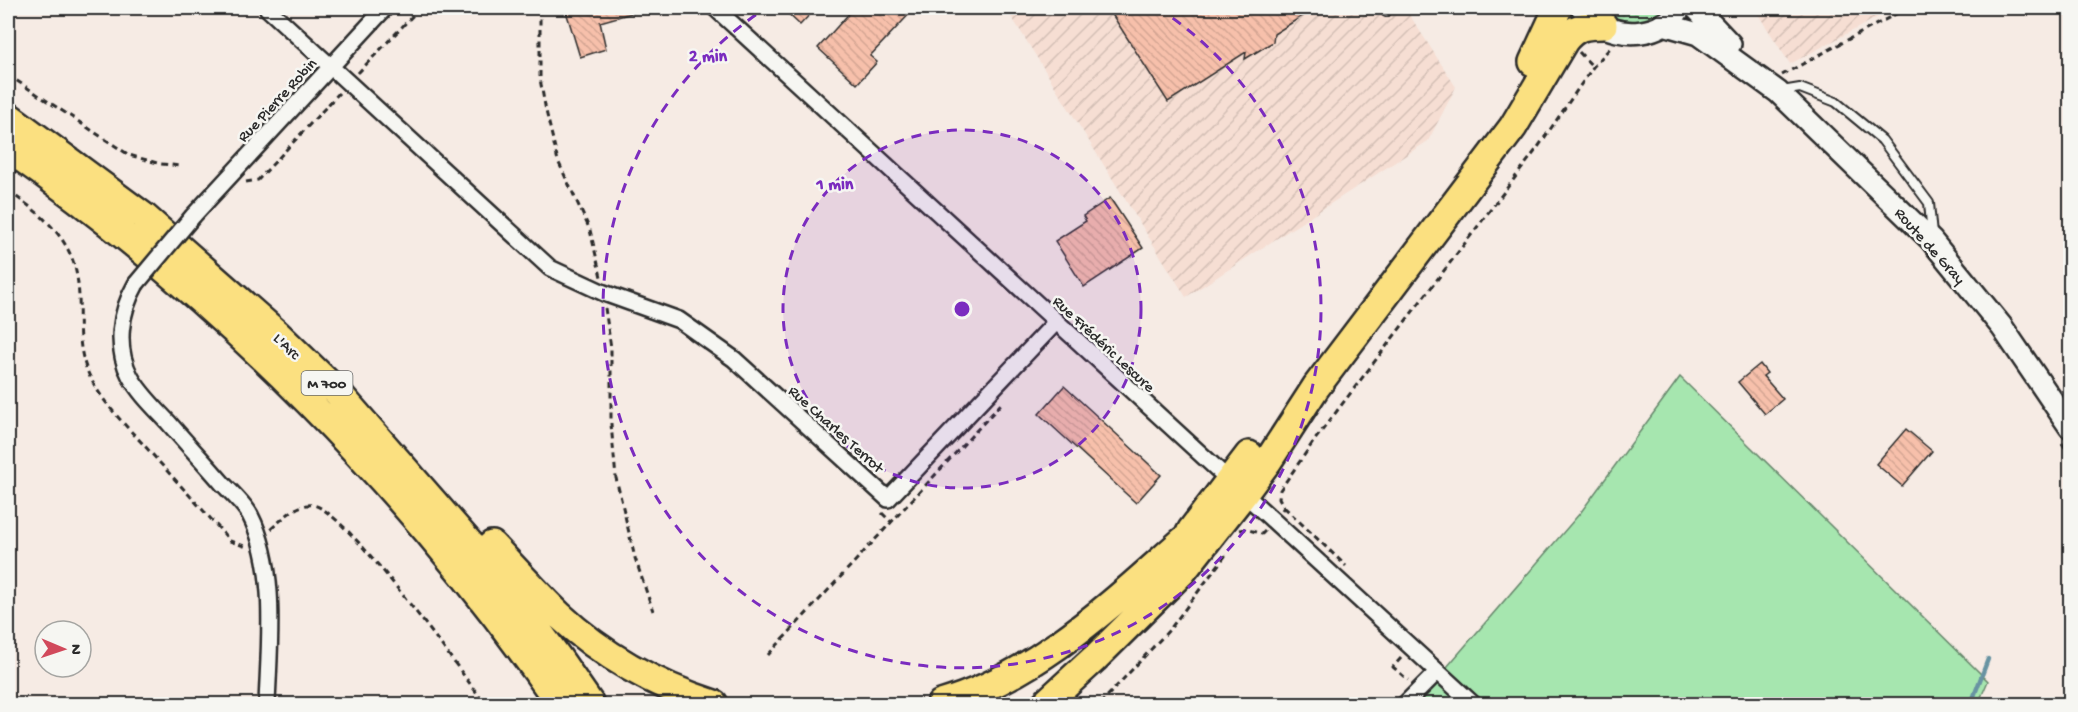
<svg xmlns="http://www.w3.org/2000/svg" width="2078" height="712" font-family="'Gochi Hand',sans-serif">
  <style>
    .industrial { fill: url(#industrial-furrows) }
    .grass { fill: url(#grass-dots); stroke: #68886d; stroke-width: 1.5 }
    .pitch { fill: #a6e6af; stroke: #68886d; stroke-width: 1.5 }
    .lines { fill: none; stroke-linecap: round; stroke-linejoin: round }
    .stream { stroke: #6893a2; stroke-width: 4.5 }
    .building { fill: url(#building-back-hatch); stroke: #2b2b2b; stroke-width: 1.5 }
    .lane-casing { stroke: #2b2b2b; stroke-width: 12 }
    .street-casing { stroke: #2b2b2b; stroke-width: 20 }
    .secondary-casing { stroke: #2b2b2b; stroke-width: 26 }
    .highway-casing { stroke: #2b2b2b; stroke-width: 32 }
    .path { stroke: #2b2b2b; stroke-width: 3; stroke-dasharray: 6 4.5; stroke-linecap: butt }
    .lane { stroke: #f6f6f2; stroke-width: 8 }
    .street { stroke: #f6f6f2; stroke-width: 15 }
    .secondary { stroke: #f6f6f2; stroke-width: 21 }
    .highway { stroke: #fbe080; stroke-width: 27 }
    .street-bridge-casing { stroke: #2b2b2b; stroke-width: 20; stroke-linecap: butt }
    .street-bridge { stroke: #f6f6f2; stroke-width: 15 }
    .ring { fill: none; stroke: #7b2cbf; stroke-width: 3; stroke-dasharray: 10 8 }
    .labels { text-anchor: middle; stroke-width: 5; stroke-linejoin: round; paint-order: stroke }
    .shield { fill: #f6f6f2; stroke: #686867; stroke-width: 1.5 }
    .shield-label { font-size: 15px; font-weight: bold; fill: #2b2b2b }
    .street-label { font-size: 16px; fill: #2b2b2b; stroke: #f6f6f2 }
    .centre { fill: #7b2cbf; stroke: #f6f6f2; stroke-width: 3 }
    .ring-label { font-size: 18px; text-anchor: middle; font-weight: bold; fill: #7b2cbf; stroke: #f6f6f2; stroke-width: 5; stroke-linejoin: round; paint-order: stroke }
  </style>
  <defs>
    <pattern id="industrial-furrows" width="10" height="10" patternUnits="userSpaceOnUse" patternTransform="scale(1.5)"><rect width="10" height="10" fill="#f6ded3"/><path d="M-1 1l2-2M0 10L10 0M9 11l2-2" fill="none" stroke="#d3bfb5"/></pattern>
    <pattern id="grass-dots" width="8" height="8" patternUnits="userSpaceOnUse" patternTransform="scale(1.5)"><rect width="8" height="8" fill="#a6e6af"/><path d="M2 2h.1M6 6h.1" fill="none" stroke="#8fc597" stroke-width="1.8" stroke-linecap="round"/></pattern>
    <pattern id="building-back-hatch" width="6" height="6" patternUnits="userSpaceOnUse" patternTransform="scale(1.5)"><rect width="6" height="6" fill="#f7c0ab"/><path d="M-1 5l2 2M0 0l6 6M5-1l2 2" fill="none" stroke="#d4a593"/></pattern>
  </defs>
  <rect width="100%" height="100%" fill="#f6ebe4"/>
  <filter id="ink" filterUnits="userSpaceOnUse"><feTurbulence type="fractalNoise" baseFrequency=".0167" numOctaves="2"/><feDisplacementMap in="SourceGraphic" scale="12" xChannelSelector="R" yChannelSelector="G"/><feConvolveMatrix kernelMatrix="1 2 1 2 8 2 1 2 1" color-interpolation-filters="sRGB"/></filter>
  <g filter="url(#ink)">
    <path class="industrial" d="M1006,8H1405L1456,87L1428,141L1186,297Z
      M1754,8H1895L1790,64Z"/>
    <path class="grass" d="M1599,8H1665C1648,26 1616,26 1599,8Z"/>
    <path class="pitch" d="M1680,377L1988,681L1978,704H1415L1581,512Z"/>
    <g class="lines">
      <path class="stream" d="M1971,704L1988,659"/>
    </g>
    <path class="building" d="M565,8H639V11L600,22L606,49L580,57Z
      M782,8H816L800,25Z
      M854,8H915L870,56L877,62L857,84L818,48Z
      M1108,8H1315L1274,34L1273,42L1245,59L1246,52L1168,102Z
      M1110,198L1143,248L1084,287L1055,241L1086,221L1083,216Z
      M1760,364L1767,373L1763,376L1783,399L1765,414L1738,382Z
      M1064,386L1161,475L1136,503L1039,414Z
      M1906,429L1932,451L1902,486L1876,464Z"/>
    <g class="lines">
      <defs>
        <path id="lane" d="M1383,8L1386,12
          M1782,91L1800,88L1836,102L1882,140L1929,203L1932,235"/>
        <path id="street" d="M267,8L550,268L604,293L679,320L734,359L888,499L1056,322
          M715,8L1473,704
          M193,216L385,8
          M136,284C120,312 115,347 130,376C139,393 155,408 168,422C186,443 205,463 223,484C232,493 244,504 250,515C278,569 269,645 267,704
          M1405,704L1437,672"/>
        <path id="secondary" d="M1582,8C1586,12 1591,18 1595,21C1621,40 1663,36 1680,8
          M1696,8L1730,44
          M1663,24L1698,34L1778,92L1931,240L2002,327L2070,427"/>
        <path id="highway" d="M1533,62L1558,8
          M8,116L143,216L277,334L338,393L497,575L558,658L590,704
          M8,148C223,299 411,489 560,704
          M1191,531L1249,455
          M492,545C514,568 536,593 559,615C603,656 658,686 714,704
          M941,704C1037,676 1110,605 1184,540
          M1045,704L1094,659L1182,572L1242,496L1268,461L1316,387L1513,127L1564,41C1576,26 1585,25 1603,25"/>
      </defs>
      <use href="#lane" class="lane-casing"/>
      <use href="#street" class="street-casing"/>
      <use href="#secondary" class="secondary-casing"/>
      <use href="#highway" class="highway-casing"/>
      <path class="path" d="M540,8V79L546,111L558,161L590,230L601,277
        M1579,52L1593,67
        M358,73L420,8
        M8,75L129,155L161,164L181,166
        M1782,75L1907,8
        M246,182L258,180L339,93
        M8,191C39,212 71,237 77,277C83,312 73,342 90,377C103,403 124,424 144,445C172,477 202,508 230,541L247,547
        M605,308L611,348V424L616,478L635,558L653,611
        M2062,443L2070,455
        M1284,507L1346,566
        M1282,510L1284,507L1279,498L1280,490L1314,441L1536,150L1593,67L1611,47
        M882,513L891,522
        M271,529C283,519 296,503 313,505C345,509 461,672 485,704
        M1240,530L1246,529L1262,534L1265,531
        M768,655L1001,404
        M1401,658L1393,667L1408,680
        M1100,704L1170,629L1225,556L1224,553"/>
      <use href="#lane" class="lane"/>
      <use href="#street" class="street"/>
      <use href="#secondary" class="secondary"/>
      <use href="#highway" class="highway"/>
      <defs>
        <path id="street-bridge" d="M136,284L193,216"/>
      </defs>
      <use href="#street-bridge" class="street-bridge-casing"/>
      <use href="#street-bridge" class="street-bridge"/>
    </g>
  </g>
  <circle cx="962" cy="309" r="179" fill="#7b2cbf" fill-opacity=".12"/>
  <g class="ring">
    <circle cx="962" cy="309" r="179"/>
    <path d="M1158 8A359 359 0 1 1 766 8"/>
  </g>
  <g class="labels">
    <rect class="shield" x="301.5" y="371" width="51" height="24" rx="4.5"/>
    <g class="shield-label">
      <text x="327" y="388">M 700</text>
    </g>
    <g class="street-label">
      <text transform="translate(276 99) rotate(-47)" y="6">Rue Pierre Robin</text>
      <text transform="translate(1931 245) rotate(48)" y="6">Route de Gray</text>
      <text transform="translate(1105 343) rotate(43)" y="6">Rue Frédéric Lescure</text>
      <text transform="translate(288 345) rotate(44)" y="6">L'Arc</text>
      <text transform="translate(837 428) rotate(42)" y="6">Rue Charles Terrot</text>
    </g>
  </g>
  <circle cx="962" cy="309" r="9" class="centre"/>
  <g class="ring-label">
    <text x="708" y="61">2 min</text>
    <text x="835" y="189">1 min</text>
  </g>
  <rect width="2078" height="712" fill="none" stroke="#f6f6f2" stroke-width="30"/>
  <rect x="15" y="15" width="2048" height="682" fill="none" stroke="#2b2b2b" stroke-width="2" filter="url(#ink)"/>
  <g transform="translate(63 649) rotate(92)"><circle r="28" fill="#f6f6f2" stroke="#a5a5a2" stroke-width="1.5"/>
  <path d="M0-4.5L10 22L0 15L-10 22Z" fill="#d1495b"/>
  <text y="-9" font-size="16" font-weight="bold" text-anchor="middle" fill="#2b2b2b">N</text>
  </g>
</svg>
